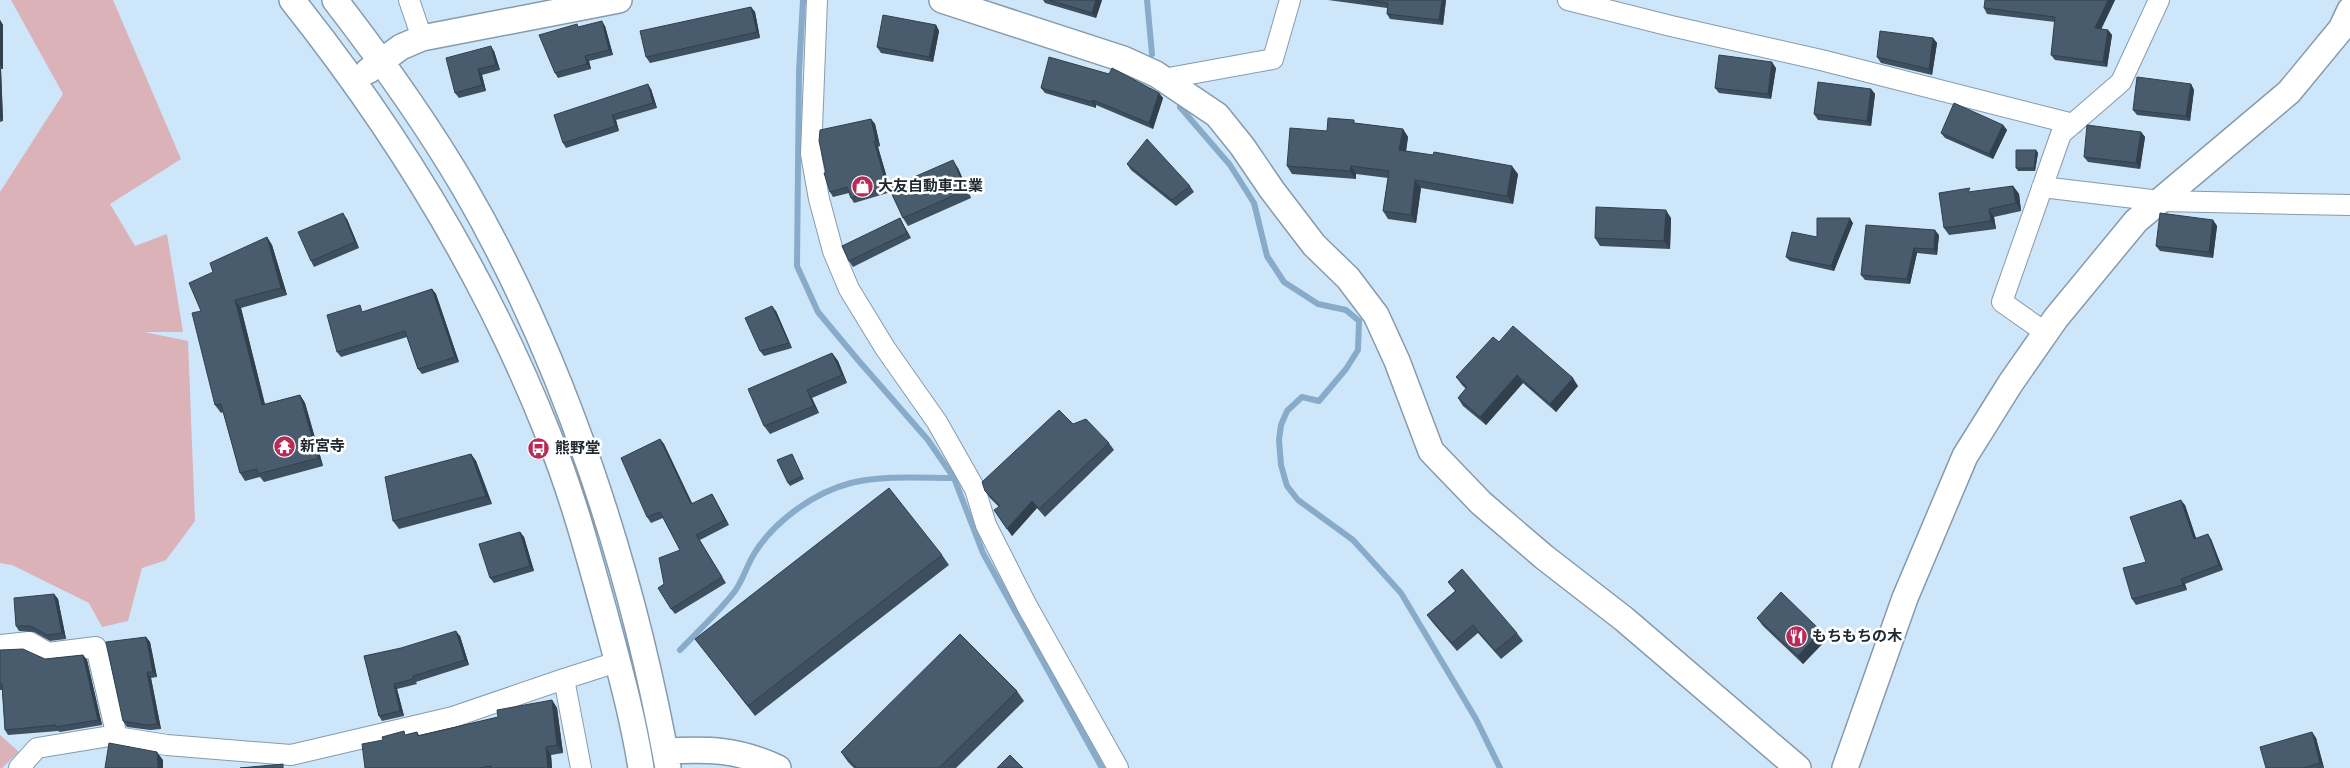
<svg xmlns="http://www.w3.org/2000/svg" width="2350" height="768" font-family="Inter,'Noto Sans JP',sans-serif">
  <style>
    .green { fill: #dab2b8 }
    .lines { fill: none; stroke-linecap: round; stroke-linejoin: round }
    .stream { stroke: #88abc9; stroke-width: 6 }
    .minor-casing { stroke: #859bae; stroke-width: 22 }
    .tertiary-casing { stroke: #859bae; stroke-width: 28 }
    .minor { stroke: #fff; stroke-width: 20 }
    .tertiary { stroke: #fff; stroke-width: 25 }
    .wall { fill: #3e4f5f }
    .shaded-wall { fill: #32404d }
    .building { fill: #485c6e; stroke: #32404d }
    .labels { text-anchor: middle; stroke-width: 5; stroke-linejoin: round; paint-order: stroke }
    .poi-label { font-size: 15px; font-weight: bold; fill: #202930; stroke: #fff; text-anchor: start }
  </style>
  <rect width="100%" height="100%" fill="#cee6fa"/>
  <path class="green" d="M11,0H113L181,159L110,204L135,246L167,234L183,332H144L188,341L195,521L166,560L142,568L128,621L102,627L89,603L12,565L0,563V192L63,94Z
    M0,735L19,752L2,768H0Z"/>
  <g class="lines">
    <path class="stream" d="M803,0L799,72L797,266L818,312L858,360L928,440L954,478L983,553L1102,768
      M1147,0L1152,54
      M1180,107L1230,165L1254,203L1267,256L1284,282L1318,304L1346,310L1359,321L1358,350L1346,369L1319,401L1302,397L1287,411L1281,425L1279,440L1281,465L1287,486L1298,500L1353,540L1401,593L1476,719L1500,768
      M680,650C698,631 719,612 735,591C743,580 747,565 754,554C774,521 815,492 851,483C884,475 921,478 954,478"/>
    <defs>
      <path id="minor" d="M409,0L422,38
        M817,0L811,154L819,199L833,251L849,289L885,348L937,422L975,489L986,525L1027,606L1118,768
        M1568,0L1671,26L1821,60L2073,124
        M1163,79L1273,59L1290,0
        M2042,187L2160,201L2350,205
        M2046,333L2002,302L2061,134L2121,82L2159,0
        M0,645L29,642L48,653L96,647L117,737
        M19,768L37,748L110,736L167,745L291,755L453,717L564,679
        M581,768L564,679L617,662"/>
      <path id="tertiary" d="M292,0C397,132 486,277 548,434C572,493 589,556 606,618C619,667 633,717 641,768
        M335,0C382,61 426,122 465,189C565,361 633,572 668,768
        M942,0L1123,59L1156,74L1217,115L1242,146L1272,190L1314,245L1348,278L1376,315L1397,361L1431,451L1481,503L1544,557L1624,619L1798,768
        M368,71L401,47L422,38L619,0
        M665,751C710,749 737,749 778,768
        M1845,768L1905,598L1965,456L2010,384L2056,318L2136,221L2289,92L2341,29L2350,10"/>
    </defs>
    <use href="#minor" class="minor-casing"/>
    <use href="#tertiary" class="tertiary-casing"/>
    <use href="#minor" class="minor"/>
    <use href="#tertiary" class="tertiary"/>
  </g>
  <path class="wall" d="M1043,0H1102L1096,18L1045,3Z
    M1328,0H1446L1443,25L1390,19L1387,14V8Z
    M2115,0L2101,29L2108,30L2112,35L2107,67L2055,60L2051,55L2055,22L1987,14L1984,8Z
    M751,7L755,12L760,38L650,63L646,57Z
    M0,20L3,25V69H1L3,121L0,122Z
    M936,25L939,31L933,62L881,53L877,47Z
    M605,26L613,55L589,61L591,69L558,78L555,73L579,27Z
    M1933,38L1937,43L1932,75L1881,63L1877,57Z
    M494,51L500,70L482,75L486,91L459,98L455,93Z
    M1776,68L1771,99L1719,93L1715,88Z
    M2191,84L2194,90L2190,121L2137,115L2133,110Z
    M1041,88L1159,93L1163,98L1153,129L1096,105V108L1045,93Z
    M651,89L657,108L616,120L619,131L566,148L563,143Z
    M1871,89L1875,94L1871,126L1818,120L1814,114Z
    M871,119L875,124L880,146L878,147L890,188L958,168L971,198L908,226L903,218L891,192L854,203L851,198L849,193L833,197L830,192L826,173Z
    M1356,123L1403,129L1408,137L1406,151L1518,174L1513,204L1421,188L1416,223L1388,219L1383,211L1388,178L1356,174V179L1292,174L1287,166Z
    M2003,125L2007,130L1993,159L1945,138L1941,133Z
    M2141,132L2145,137L2140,169L2088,162L2084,157Z
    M2036,150L2038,153L2035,171H2018L2016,168Z
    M1127,164L1190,186L1194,192L1176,206L1131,170Z
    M2013,186L2019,194L2021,211L1994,217L1996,229L1949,235L1944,228L1973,192Z
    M900,218L903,224L911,238L853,267L849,261Z
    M1671,218L1670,249L1600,246L1595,238Z
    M347,219L359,248L314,267L311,261Z
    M2213,220L2217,226L2213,258L2160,251L2156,246Z
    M1853,223L1834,271L1790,261L1786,257L1817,237Z
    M1939,235L1937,255L1917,253L1910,284L1865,280L1861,275Z
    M267,237L272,245L287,295L241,308L265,404L300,395L305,403L323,466L264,482L260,477L245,481L240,473L223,412L221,413L215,405L213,272Z
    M432,289L436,294L459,362L422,374L418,369L407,337L341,357L337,352L364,311V312Z
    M776,311L792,348L764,356L760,351Z
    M1499,342L1578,386L1556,412L1523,383L1486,425L1463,406L1458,398L1466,389L1462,385L1456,377Z
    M832,353L838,361L847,383L812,398L819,413L770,434L764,426Z
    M1073,424L1109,443L1114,450L1045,517L1037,508L1012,536L999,507L990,498L985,491Z
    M660,439L664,444L692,504L712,494L715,499L729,525L700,540L726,583L675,614L671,609L664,584L680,550L663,518L651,523L647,517Z
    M471,454L476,461L492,504L399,529L393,521Z
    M792,454L804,479L790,486L788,483Z
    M2185,505L2196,538L2211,539L2223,570L2185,584L2187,590L2136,605L2132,599L2146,562Z
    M520,532L524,537L534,571L494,583L490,578Z
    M942,555L949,565L755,716L695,639Z
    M1448,582L1517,633L1523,641L1501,659L1478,633L1457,651L1433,623L1427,615L1455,591Z
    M54,594L58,599L66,639L50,641L34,632L19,631L16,626Z
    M1757,618L1821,631L1827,639L1803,664L1763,626Z
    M460,636L469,665L416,682L417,684L397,689L404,716L382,721L379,716L364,656Z
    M146,637L150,642L157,677L151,678L161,729L150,730L127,727L123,721Z
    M0,650L45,659L83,655L87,660L102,725L60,732L58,731L8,735L5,730L2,690H0Z
    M1017,691L1024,701L956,768H854L848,762L841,752Z
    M552,700L557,708L563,753L551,755L552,768H365L406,735L417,732L419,735L498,717Z
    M2312,732L2316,738L2324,768H2266Z"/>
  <path class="shaded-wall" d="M1096,0H1102L1096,18L1092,13Z
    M1442,0H1446L1443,25L1439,20Z
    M2108,0H2115L2099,34L2095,28Z
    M751,7L755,12L760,38L757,32Z
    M0,20L3,25V69L0,65Z
    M602,21L605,26L613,55L609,50Z
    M936,25L939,31L933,62L929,57Z
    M2108,30L2112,35L2107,67L2103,62Z
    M1933,38L1937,43L1932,75L1929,69Z
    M491,46L494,51L500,70L496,65Z
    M585,56L589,61L591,69L587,64Z
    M1772,62L1776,68L1771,99L1768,94Z
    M0,68L1,69L3,121L0,118Z
    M478,69L482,75L486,91L482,85Z
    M648,84L651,89L657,108L653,103Z
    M2191,84L2194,90L2190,121L2186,116Z
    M1871,89L1875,94L1871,126L1867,121Z
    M1159,93L1163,98L1153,129L1149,123Z
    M1093,100L1096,105V108L1092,102Z
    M612,115L616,120L619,131L616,126Z
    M871,119L875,124L880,146L876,141Z
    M2003,125L2007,130L1993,159L1989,154Z
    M1403,129L1408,137L1405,158L1399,150Z
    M2141,132L2145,137L2140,169L2136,163Z
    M874,141L878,147L891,192L887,187Z
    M2036,150L2038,153L2035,171L2034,168Z
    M953,160L958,168L971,198L966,190Z
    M1351,166L1356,174V179L1350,171Z
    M1512,166L1518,174L1513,204L1507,196Z
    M1415,180L1421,188L1416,223L1411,215Z
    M2013,186L2019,194L2021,211L2016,203Z
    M1989,209L1994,217L1996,229L1991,221Z
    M1666,210L1671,218L1670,249L1664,241Z
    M343,213L347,219L359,248L355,242Z
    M900,218L903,224L911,238L907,233Z
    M1850,218L1853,223L1834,271L1831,266Z
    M2213,220L2217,226L2213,258L2209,252Z
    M1935,230L1939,235L1937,255L1934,249Z
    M267,237L272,245L287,295L281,288Z
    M1914,248L1917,253L1910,284L1907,279Z
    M432,289L436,294L459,362L455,357Z
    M235,300L241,308L267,413L262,405Z
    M772,306L776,311L792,348L789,343Z
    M832,353L838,361L847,383L842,375Z
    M1517,375L1523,383L1486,425L1480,417Z
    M1573,378L1578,386L1556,412L1550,404Z
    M807,390L812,398L819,413L814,406Z
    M300,395L305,403L323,466L318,458Z
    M660,439L664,444L695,509L691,504Z
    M471,454L476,461L492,504L486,496Z
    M712,494L715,499L729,525L725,520Z
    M2181,500L2185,505L2198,544L2194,539Z
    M1032,501L1037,508L1012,536L1007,529Z
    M520,532L524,537L534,571L530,566Z
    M2208,534L2211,539L2223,570L2219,565Z
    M2181,579L2185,584L2187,590L2183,585Z
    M54,594L58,599L66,639L62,633Z
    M456,631L460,636L469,665L465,660Z
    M1821,631L1827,639L1803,664L1798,656Z
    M146,637L150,642L157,677L153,672Z
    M83,655L87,660L102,725L98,720Z
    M147,672L151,678L161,729L157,724Z
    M394,684L397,689L404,716L400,711Z
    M552,700L557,708L563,753L557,745Z
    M2312,732L2316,738L2324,768L2320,763Z
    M546,747L551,755L552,768H548Z
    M157,752L163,760V768H158Z"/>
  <path class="building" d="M1049,0H1096L1092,13Z
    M1366,0H1442L1439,20L1387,14L1388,3Z
    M1985,0H2108L2095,28L2108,30L2103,62L2051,55L2055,17L1984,8Z
    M751,7L757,32L646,57L640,31Z
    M883,15L936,25L929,57L877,47Z
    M602,21L609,50L585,56L587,64L555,73L539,35L577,24L578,27Z
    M1880,31L1933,38L1929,69L1877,57Z
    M491,46L496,65L478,69L482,85L455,93L446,58Z
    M1719,55L1772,62L1768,94L1715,88Z
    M1049,57L1109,74L1112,68L1159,93L1149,123L1093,100L1092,102L1041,88Z
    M2137,77L2191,84L2186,116L2133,110Z
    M1818,82L1871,89L1867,121L1814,114Z
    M648,84L653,103L612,115L616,126L563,143L554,115Z
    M1954,103L2003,125L1989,154L1941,133Z
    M1328,118L1354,120V123L1403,129L1399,150L1433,155L1434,152L1512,166L1507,196L1415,180L1411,215L1383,211L1389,171L1351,166L1350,171L1287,166L1290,128L1327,131Z
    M871,119L876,141H874L887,187L851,198L847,187L830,192L824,173H826L819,141L820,130Z
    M2087,125L2141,132L2136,163L2084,157Z
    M1147,139L1190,186L1172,200L1127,164Z
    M2016,150H2036L2034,168H2016Z
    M953,160L966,190L903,218L889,188Z
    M2013,186L2016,203L1989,209L1991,221L1944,228L1939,193L1970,188L1968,192Z
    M1596,207L1666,210L1664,241L1595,238Z
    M343,213L355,242L311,261L298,232Z
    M2160,213L2213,220L2209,252L2156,246Z
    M900,218L907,233L849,261L842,246Z
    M1817,218H1850L1831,266L1786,257L1792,232L1817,237Z
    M1866,225L1935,230L1934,249L1914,248L1907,279L1861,275Z
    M267,237L281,288L235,300L262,405L300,395L318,458L258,474L257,469L240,473L221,404L215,405L192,313L201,311L189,283L213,272L210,263Z
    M432,289L455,357L418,369L405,331L337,352L327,315L360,305L362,312Z
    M772,306L789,343L760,351L745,318Z
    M1513,326L1573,378L1550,404L1517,375L1480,417L1458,398L1467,387L1456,377L1493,337L1499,342Z
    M832,353L842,375L807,390L814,406L764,426L748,389Z
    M1059,410L1073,424L1086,419L1109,443L1039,509L1032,501L1007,529L994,510L1000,506L985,491L982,482Z
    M660,439L691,504L712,494L725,520L696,535L722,577L671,609L658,588L664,584L659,558L680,550L660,512L647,517L621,458Z
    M471,454L486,496L393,521L385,477Z
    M792,454L802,476L788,483L777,460Z
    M889,488L942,555L748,706L695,639Z
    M2181,500L2194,539L2208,534L2219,565L2181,579L2183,585L2132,599L2123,568L2146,562L2130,517Z
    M520,532L530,566L490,578L479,544Z
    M1462,569L1517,633L1495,651L1473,625L1452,643L1427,615L1456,591L1448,582Z
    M1781,592L1821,631L1798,656L1757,618Z
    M54,594L62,633L47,635L31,626H16L14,598Z
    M456,631L465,660L413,676V679L394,684L400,711L379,716L364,656L401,648Z
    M960,634L1017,691L939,768H857L841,752Z
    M146,637L153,672H147L157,724L146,725L123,721L106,642Z
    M23,649L45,659L83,655L98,720L56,727V725L5,730L2,684H0V650Z
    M552,700L557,745L546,747L548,768H491V766L479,768H365L362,744L383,740L382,737L404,731L405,735L417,732L418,736L498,717L497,710Z
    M2312,732L2320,763L2304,768H2266L2260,747Z
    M109,743L157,752L158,768H105Z
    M1010,755L1023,768H997Z
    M283,764V768H240Z"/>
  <defs>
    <symbol id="shop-disc" viewBox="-11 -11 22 22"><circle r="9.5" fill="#b92a56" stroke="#fff"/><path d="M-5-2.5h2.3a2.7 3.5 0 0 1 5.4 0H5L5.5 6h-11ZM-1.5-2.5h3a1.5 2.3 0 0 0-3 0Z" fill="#fff"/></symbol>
    <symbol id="temple-disc" viewBox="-11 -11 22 22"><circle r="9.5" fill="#b92a56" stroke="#fff"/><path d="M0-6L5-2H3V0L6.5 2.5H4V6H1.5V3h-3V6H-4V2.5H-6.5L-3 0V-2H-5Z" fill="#fff"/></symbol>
    <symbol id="bus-disc" viewBox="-11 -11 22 22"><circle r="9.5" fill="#b92a56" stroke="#fff"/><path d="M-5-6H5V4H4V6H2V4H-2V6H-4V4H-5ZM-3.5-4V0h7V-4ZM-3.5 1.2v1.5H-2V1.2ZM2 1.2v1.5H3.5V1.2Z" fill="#fff"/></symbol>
    <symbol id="restaurant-disc" viewBox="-11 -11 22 22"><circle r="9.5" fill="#b92a56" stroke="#fff"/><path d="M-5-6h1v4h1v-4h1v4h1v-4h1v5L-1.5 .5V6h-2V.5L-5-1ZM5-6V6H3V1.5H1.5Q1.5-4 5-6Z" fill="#fff"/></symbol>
  </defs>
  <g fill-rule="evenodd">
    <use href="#shop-disc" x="850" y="174" width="25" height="25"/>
    <use href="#temple-disc" x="272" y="434" width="25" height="25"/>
    <use href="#bus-disc" x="526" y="436" width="25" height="25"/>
    <use href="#restaurant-disc" x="1784" y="624" width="25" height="25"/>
  </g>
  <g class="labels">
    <g class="poi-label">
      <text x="878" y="191">大友自動車工業</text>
      <text x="300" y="451">新宮寺</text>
      <text x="555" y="453">熊野堂</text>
      <text x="1812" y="641">もちもちの木</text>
    </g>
  </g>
</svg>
